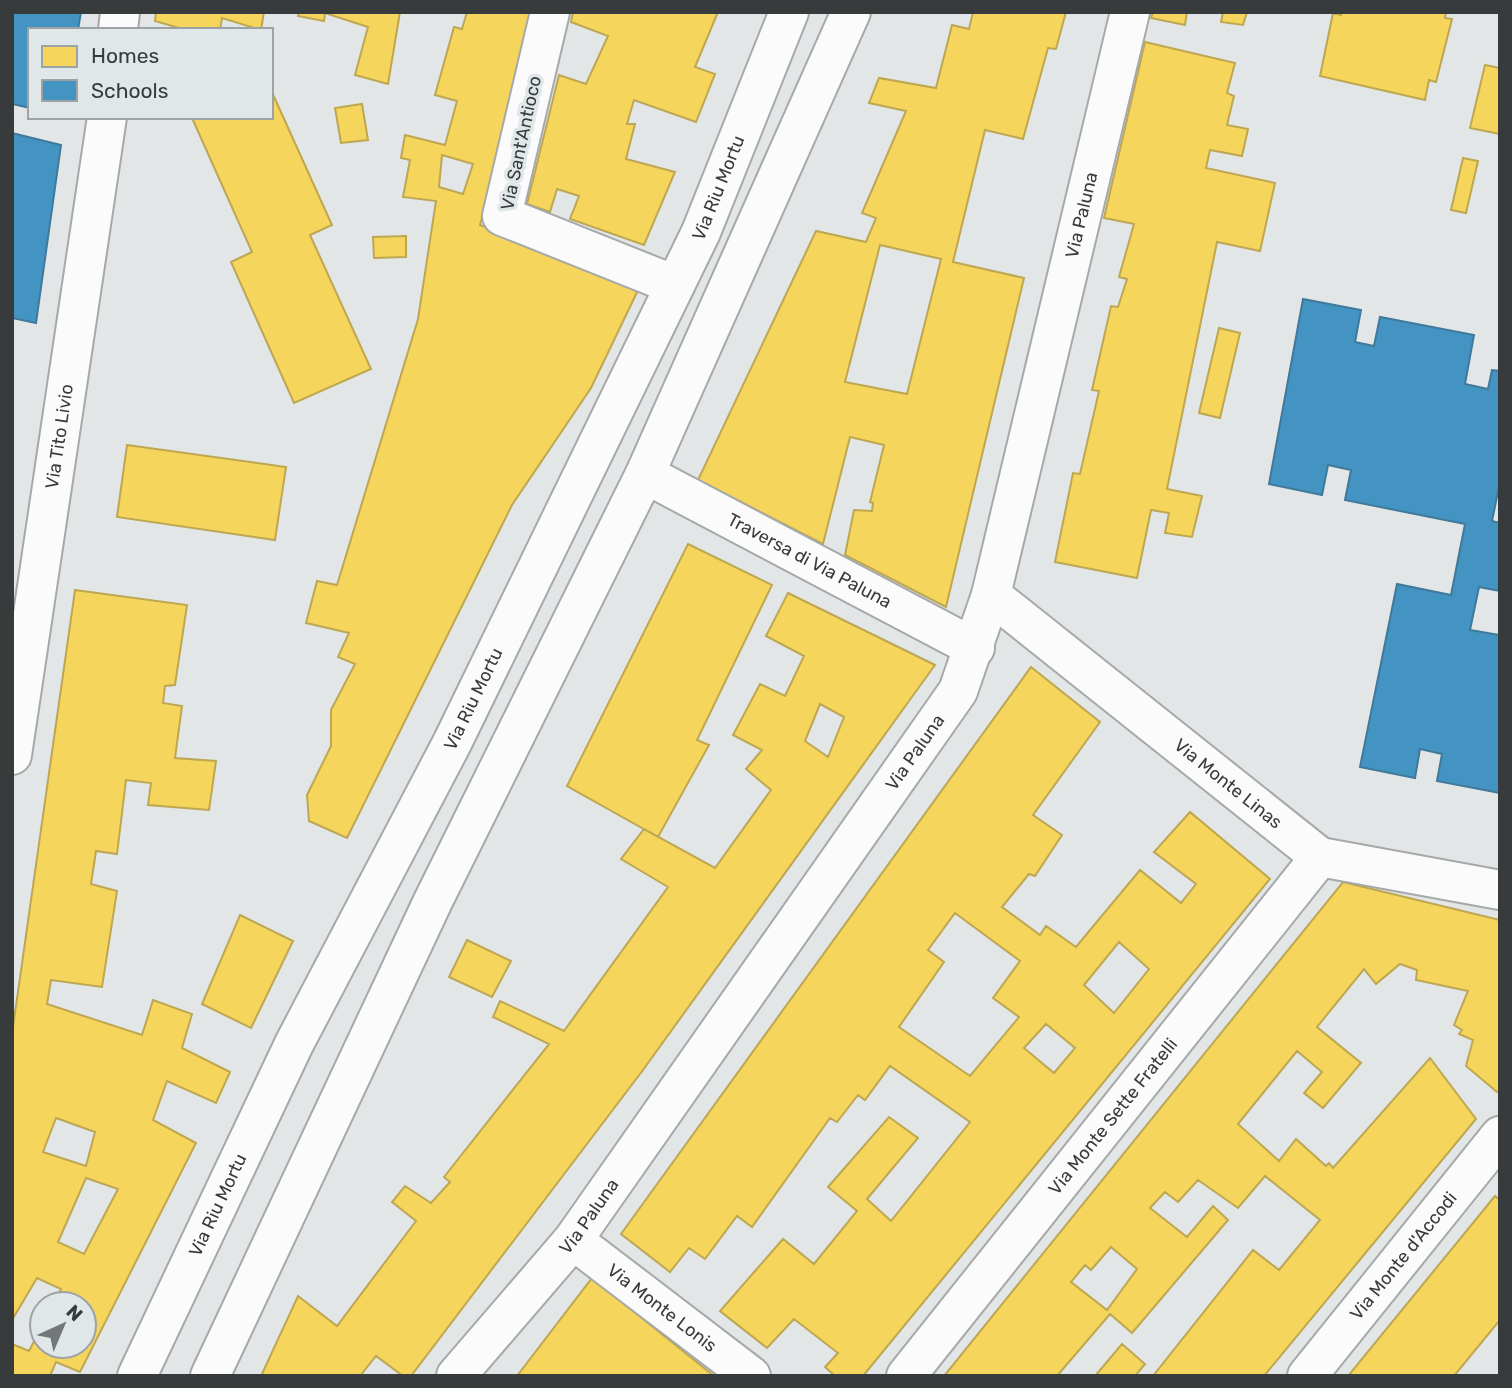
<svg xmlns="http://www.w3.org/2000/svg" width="1512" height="1388" font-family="Rubik,sans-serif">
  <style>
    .homes { fill: #f6d55c; stroke: #bda752; stroke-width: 2; fill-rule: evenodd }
    .schools { fill: #4393c3; stroke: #40799a; stroke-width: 2 }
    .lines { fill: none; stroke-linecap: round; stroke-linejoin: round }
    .minor-casing { stroke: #a6a8a9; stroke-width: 42 }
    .secondary-casing { stroke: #a6a8a9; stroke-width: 42 }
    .minor { stroke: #fbfbfb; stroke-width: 38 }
    .secondary { stroke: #fbfbfb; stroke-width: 38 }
    .labels { text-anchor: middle; stroke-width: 7; stroke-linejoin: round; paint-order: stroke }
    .street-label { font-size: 18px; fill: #383b3c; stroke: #e0e7e9 }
  </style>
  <rect width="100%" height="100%" fill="#e2e6e7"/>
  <path class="homes" d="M156,12H264L261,30L222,18L220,30H186L155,21Z
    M299,12H400L388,84L355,75L368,27L325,13L324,21L298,16Z
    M467,12H536L480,225L641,284L591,388L512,505L347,838L309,821L307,795L331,746V710L355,664L338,657L349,633L306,623L317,581L337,585L418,319L436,201L403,197L410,160L401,158L405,135L445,145L457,101L435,95L454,27L462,29ZM442,155L473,164L463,194L439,187Z
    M573,12H718L695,67L715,74L696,122L634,100L627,124H635L626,159L675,172L644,245L570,219L579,196L557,189L550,212L527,204L559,75L586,84L608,36L571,22Z
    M973,12H1066L1056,49L1048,48L1023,139L985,130L953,262L1024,278L946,607L845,555L854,510L872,511L873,503L870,502L884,445L850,437L823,544L698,480L816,231L866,242L876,218L862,213L906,111L869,103L879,78L936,88L952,25L969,29ZM880,245L941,259L907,394L845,382Z
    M1153,12H1187L1185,25L1151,18Z
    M1223,12H1247L1243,25L1221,22Z
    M1342,12H1446L1445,18L1452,19L1436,82L1429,80L1425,100L1320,76L1333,13L1341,15Z
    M1145,42L1235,63L1227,93L1234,96L1227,125L1248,129L1242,156L1210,150L1206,168L1275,183L1260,251L1217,242L1167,489L1202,496L1192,537L1165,533L1169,513L1151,510L1137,578L1055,562L1073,473L1080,474L1099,391L1092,390L1111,306L1118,307L1127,279L1119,277L1134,224L1104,218Z
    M1485,65L1500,68V134L1470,128Z
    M271,90L332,225L310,235L371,369L294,403L231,262L252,252L192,118L271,117Z
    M362,104L368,140L341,143L335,108Z
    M1463,158L1478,161L1466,213L1451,210Z
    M406,236V257L374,258L373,237Z
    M1219,328L1240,333L1220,418L1199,413Z
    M127,445L286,467L275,540L117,517Z
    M688,544L772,585L697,740L709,745L658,837L567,786Z
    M75,590L187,605L175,685L165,686L163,703L182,706L175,758L216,761L209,810L148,805L151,783L126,780L117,854L96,851L91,884L117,891L102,987L51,980L47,1004L142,1035L153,1000L192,1014L182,1048L230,1072L216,1103L167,1081L153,1120L196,1143L80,1372L56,1362L50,1376H12V1344L29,1351L42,1326V1346H84V1304H53L61,1289L37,1278L12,1320V1034ZM56,1118L95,1132L86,1166L43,1152ZM86,1178L118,1189L84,1254L58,1242Z
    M788,593L935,665L643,1070L411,1376H403L376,1356L360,1376H261L298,1296L337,1326L416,1221L392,1202L405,1186L431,1203L450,1182L444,1177L549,1044L493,1017L500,1001L564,1031L668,887L621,859L644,829L715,868L771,790L746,769L762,750L733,735L760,684L785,696L804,656L766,636ZM820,704L844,717L828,757L805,741Z
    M1031,667L1100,722L1033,815L1062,835L1035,876L1029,874L1002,907L1040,935L1046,926L1076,947L1140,870L1181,903L1196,884L1154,852L1190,812L1270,879L863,1376H835L825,1367L838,1353L794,1319L767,1348L720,1311L783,1239L814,1264L857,1211L828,1187L889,1117L918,1138L867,1199L891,1221L970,1122L890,1066L865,1100L858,1095L837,1122L830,1118L752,1227L737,1216L705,1259L689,1248L670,1272L621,1234ZM955,913L1020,961L993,998L1019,1017L970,1076L899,1027L944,962L928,950ZM1119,942L1149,969L1114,1013L1084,985ZM1046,1024L1075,1048L1054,1073L1024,1048Z
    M1343,882L1500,920V1090L1497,1092L1466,1066L1473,1040L1459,1034L1462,1030L1454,1025L1468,991L1416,980L1417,970L1400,964L1376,984L1364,969L1317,1027L1361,1063L1323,1108L1304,1093L1322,1072L1297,1051L1238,1124L1279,1161L1296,1139L1326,1166L1329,1163L1333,1168L1430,1058L1476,1119L1264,1376H1153L1253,1250L1279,1270L1320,1220L1265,1176L1238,1208L1198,1180L1178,1202L1165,1192L1150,1208L1187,1237L1213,1206L1228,1220L1132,1333L1110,1314L1057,1376H944ZM1111,1247L1137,1269L1107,1310L1071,1282L1085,1265L1091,1270Z
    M240,915L293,941L251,1028L202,1004Z
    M467,940L511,961L492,997L449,977Z
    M1495,1196L1500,1200V1320L1454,1376H1348Z
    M592,1278L714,1376H517Z
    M1122,1344L1145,1364L1135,1376H1095Z"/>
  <path class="schools" d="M12,12H81L78,30H30V108L12,104Z
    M12,133L61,145L36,323L12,318Z
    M1303,299L1361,310L1355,342L1374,346L1380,317L1474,335L1465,384L1488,389L1492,370L1500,371V482L1492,521L1500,523V591L1479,587L1470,630L1500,635V793L1437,781L1442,754L1420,749L1415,778L1360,767L1397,584L1451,595L1465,524L1345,500L1351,470L1328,465L1322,495L1269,484Z"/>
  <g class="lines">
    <defs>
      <g id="minor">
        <path d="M550,12L502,216L675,285"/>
        <path d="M118,30L120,12"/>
        <path id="s1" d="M645,474L975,648"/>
        <path id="s2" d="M991,595L1320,857L1500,890"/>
        <path id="s3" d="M12,755L107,117"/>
        <path id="s4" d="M573,1240L751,1376"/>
        <path id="s5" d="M456,1376L573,1240L958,691L991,595L1130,12"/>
        <path id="s6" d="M906,1376L1320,857"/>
        <path id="s7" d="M1307,1376L1500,1136"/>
      </g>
      <g id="secondary">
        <path id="s8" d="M137,1376L294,1044L452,743L701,232L789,12"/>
        <path d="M210,1376L433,901L645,474L851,12"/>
      </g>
    </defs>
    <use href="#minor" class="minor-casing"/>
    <use href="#secondary" class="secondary-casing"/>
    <use href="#minor" class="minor"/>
    <use href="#secondary" class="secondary"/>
  </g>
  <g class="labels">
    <g class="street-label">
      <text transform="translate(521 143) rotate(-78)" y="6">Via Sant'Antioco</text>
      <text dy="6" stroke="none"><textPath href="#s8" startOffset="1323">Via Riu Mortu</textPath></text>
      <text dy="6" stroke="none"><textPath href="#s5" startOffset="1342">Via Paluna</textPath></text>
      <text dy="6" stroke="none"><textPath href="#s3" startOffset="322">Via Tito Livio</textPath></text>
      <text dy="6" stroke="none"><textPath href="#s1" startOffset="186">Traversa di Via Paluna</textPath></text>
      <text dy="6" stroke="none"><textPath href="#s8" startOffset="756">Via Riu Mortu</textPath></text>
      <text dy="6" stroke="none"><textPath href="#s5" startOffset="775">Via Paluna</textPath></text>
      <text dy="6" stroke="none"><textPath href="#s2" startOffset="303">Via Monte Linas</textPath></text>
      <text dy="6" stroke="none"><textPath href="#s6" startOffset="332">Via Monte Sette Fratelli</textPath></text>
      <text dy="6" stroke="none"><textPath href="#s8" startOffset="189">Via Riu Mortu</textPath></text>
      <text dy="6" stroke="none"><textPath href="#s5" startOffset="208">Via Paluna</textPath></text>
      <text dy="6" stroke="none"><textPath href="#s7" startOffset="154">Via Monte d'Accodi</textPath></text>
      <text dy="6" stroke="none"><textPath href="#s4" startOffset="112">Via Monte Lonis</textPath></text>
    </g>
  </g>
  <rect width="1512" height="1388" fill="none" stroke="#383b3c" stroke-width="28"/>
  <rect x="28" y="28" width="245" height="91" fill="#e0e7e9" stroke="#9da2a4" stroke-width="2"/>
  <rect x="42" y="46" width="35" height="21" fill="#f6d55c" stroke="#9da2a4" stroke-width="2"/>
  <text x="91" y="63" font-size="21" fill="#383b3c">Homes</text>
  <rect x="42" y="80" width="35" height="21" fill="#4393c3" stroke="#9da2a4" stroke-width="2"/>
  <text x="91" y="98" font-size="21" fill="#383b3c">Schools</text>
  <g transform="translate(63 1325) rotate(44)"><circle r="33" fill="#e0e7e9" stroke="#9da2a4" stroke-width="2"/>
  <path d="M0-5L12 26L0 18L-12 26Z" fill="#747778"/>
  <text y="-10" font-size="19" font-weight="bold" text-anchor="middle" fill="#383b3c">N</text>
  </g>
</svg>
